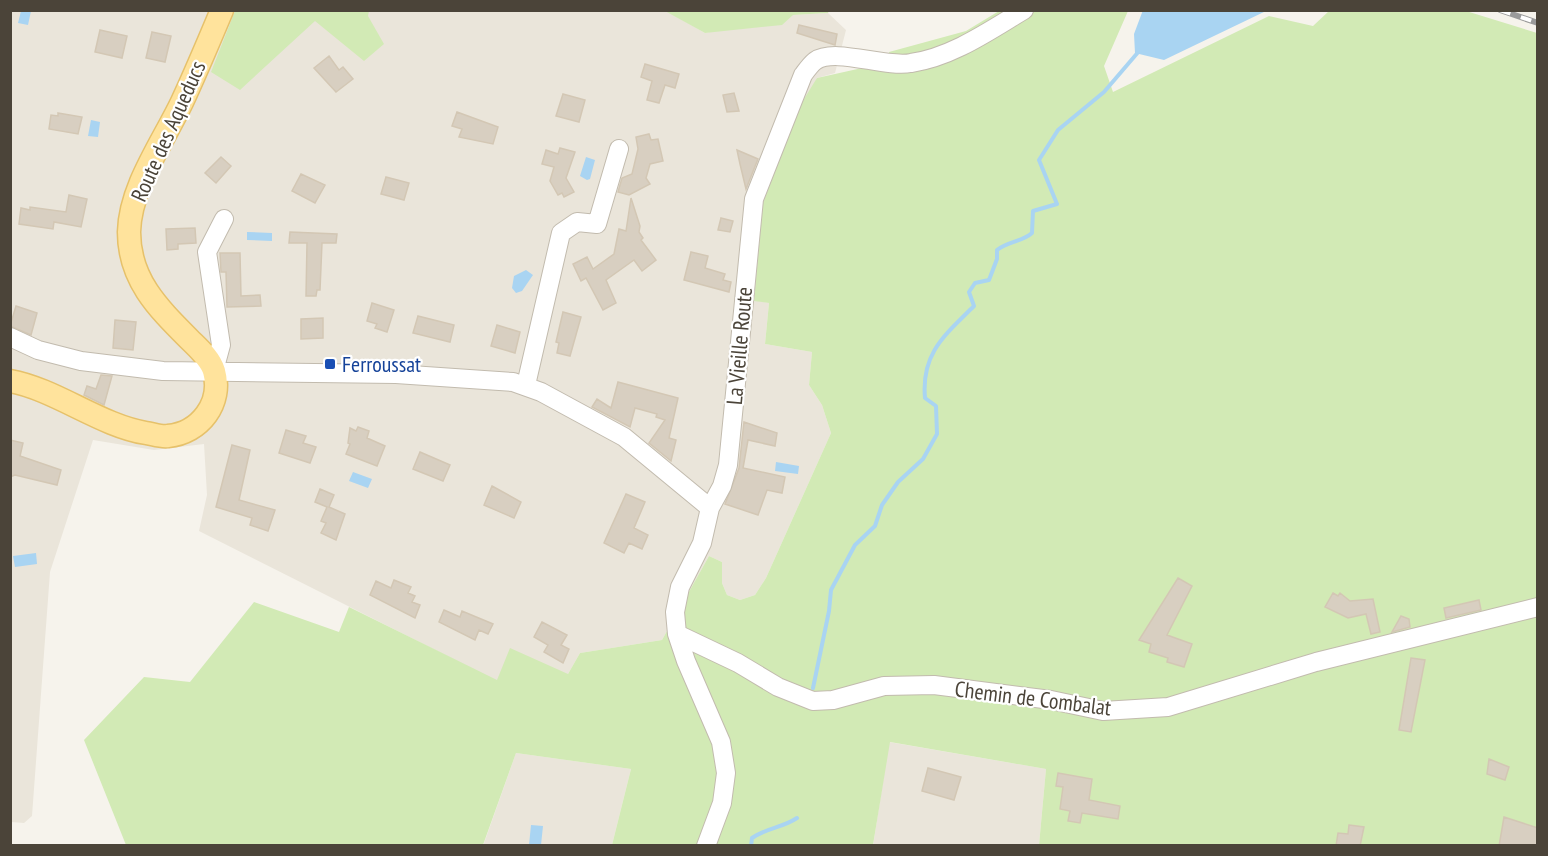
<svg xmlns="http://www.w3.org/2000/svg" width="1548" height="856" font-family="'PT Sans Narrow',sans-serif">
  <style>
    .residential { fill: #eae5da }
    .green { fill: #d2eab5 }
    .water { fill: #a9d4f2 }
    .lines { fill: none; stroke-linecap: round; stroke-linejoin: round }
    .stream { stroke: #a9d4f2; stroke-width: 4 }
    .building { fill: #d8cfc1; stroke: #d3c7b4; stroke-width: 1.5 }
    .minor-casing { stroke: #c2bbae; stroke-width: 20 }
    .major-casing { stroke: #e6c16a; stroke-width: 25 }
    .minor { stroke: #fff; stroke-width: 18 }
    .major { stroke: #ffe39c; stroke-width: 22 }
    .rail-casing { stroke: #9a9a9a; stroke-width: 6 }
    .rail { stroke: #fff; stroke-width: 4; stroke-dasharray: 11; stroke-linecap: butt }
    .transit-dot { fill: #1a4fb4; stroke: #fff; stroke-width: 2 }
    .labels { text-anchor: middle; stroke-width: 4.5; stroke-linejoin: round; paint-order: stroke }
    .street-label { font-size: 22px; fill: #4b4439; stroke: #fff }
    .transit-label { font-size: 22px; fill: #164399; stroke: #fff; text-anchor: start }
  </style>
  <rect width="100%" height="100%" fill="#f6f3ec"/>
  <path class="residential" d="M665,10L705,33L793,15L828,13L846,30L835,73L817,78L755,300L769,303L765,344L812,352L809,385L822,405L831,433L766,578L755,595L740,600L727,595L722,583V562L709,556L662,640L580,653L568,674L497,681L199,531L207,495L204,444L154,450L93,440L50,572L32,816L24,823L11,822V11Z
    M889,742L1046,769L1039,845L873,846Z
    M516,753L631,769L612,845L483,846Z"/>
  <path class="green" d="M235,11H369L368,16L384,44L364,61L315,21L240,90L211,72Z
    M665,11H829L828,13L793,15L782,25L705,33Z
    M999,11H1128L1104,66L1113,92L1269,16L1313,26L1329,11H1466L1537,33V845H1039L1046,769L890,742L873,845H612L631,769L516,753L483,845H126L84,740L144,677L190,682L254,602L339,632L349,607L497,680L510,648L568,674L580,653L662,640L709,556L722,562V583L727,595L740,600L755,595L766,578L831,433L822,405L809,385L812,352L765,344L769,303L754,301L763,203L799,107L817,78L862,68L890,72L889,52L966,31Z"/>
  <path class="water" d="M1143,10H1266V11L1164,60L1135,53L1134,34Z
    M21,11H31L28,25L18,23Z
    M91,120L100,122L98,137L88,136Z
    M586,157L595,160L590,179L587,180L580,176Z
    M247,232L272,233V241L247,240Z
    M526,270L533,275L522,291L516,293L512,288L514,276Z
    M776,462L799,466L798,474L775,471Z
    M353,472L372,479L368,488L349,481Z
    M36,553L37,564L15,567L13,556Z
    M531,825L543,826L541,845H529Z"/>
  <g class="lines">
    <path class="stream" d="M813,688L829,611L831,590L855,545L875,526L882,505L898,482L923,459L937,434L936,406L925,398C921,353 945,335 974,306L969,292L975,283L989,280L997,259V250C1008,241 1022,242 1032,233L1033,211L1057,204L1039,160L1058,130L1104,92L1140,50
      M751,846L752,838C766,828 782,828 797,818"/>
  </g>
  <path class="building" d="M799,25L837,34L835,45L797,33Z
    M100,30L127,36L122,58L95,52Z
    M152,32L171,36L165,62L146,58Z
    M329,56L339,70L343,67L353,79L336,92L314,68Z
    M645,64L679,74L675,88L665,85L659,103L647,100L652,81L641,77Z
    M734,93L739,111L727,112L723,95Z
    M563,94L585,100L579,122L556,116Z
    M457,112L498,127L493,144L459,137L462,129L452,126Z
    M58,113L82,117L78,134L49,129L51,115L58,116Z
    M649,134L651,140L658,139L663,161L650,164L646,178L650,184L629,195L618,192L622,178L632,174L638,149L636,137Z
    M560,148L575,152L566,178L574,192L564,197L562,193L558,195L550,181L554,167L542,164L546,150L558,154Z
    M737,150L758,159L746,189L740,164Z
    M221,157L231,166L216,183L205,173Z
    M301,174L325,185L315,203L292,191Z
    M386,177L409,183L404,200L381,194Z
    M69,195L87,199L81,227L54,222L53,229L19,224L21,208L30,210V207L66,212Z
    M631,198L640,226L639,232L643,238L641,240L656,260L642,271L634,260L606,280L616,303L603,310L586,278L581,281L573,264L587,257L593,269L614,254L619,229L626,231Z
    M721,218L733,221L730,232L718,230Z
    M195,228L196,243L178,244V249L167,250L166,229Z
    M290,232L337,234L336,243H322L320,290H317L316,296H306L307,243H289Z
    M691,252L708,256L705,268L725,274L723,280L731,282L729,292L684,280Z
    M220,253H240L241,296L260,295L261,306L227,307L226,272H221Z
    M372,303L394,310L387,332L375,328L377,324L367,321Z
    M16,306L37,313L31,335L10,326Z
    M563,312L581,317L570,356L557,353L559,343L556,342Z
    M418,316L454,325L450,342L413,333Z
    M323,318V338L301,339V319Z
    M115,320L136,322L133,350L113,348Z
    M497,325L520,332L515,353L491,346Z
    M101,375L112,376L104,405L84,395L87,386L96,389Z
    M618,382L678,398L669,438L676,440L671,461L649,443L665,420L656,417L657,414L635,408L630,427L592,407L597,399L611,408Z
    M744,422L777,433L775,446L748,440L743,468L785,477L782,493L767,490L758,515L725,504L739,468Z
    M358,427L369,431L367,438L385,446L377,466L346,454L350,444L348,443L350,428L356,431Z
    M286,430L306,436L303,443L316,447L310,463L279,453Z
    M10,440L23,443L20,456L61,470L57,485L15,475L10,477Z
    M232,445L250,450L239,500L275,510L268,531L250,525L252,518L216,507Z
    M420,452L450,465L443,481L413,469Z
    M492,486L521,502L514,518L484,505Z
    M320,489L334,495L329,507L345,514L336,540L321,533L326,523L321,521L327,507L315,502Z
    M626,494L645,502L634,528L648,535L642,549L629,543L624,553L604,543Z
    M1178,578L1192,586L1167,635L1192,644L1184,667L1167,662L1168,658L1149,652L1151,644L1139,640Z
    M394,580L411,587L408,593L415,596L412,602L420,605L415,618L370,595L376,581L391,588Z
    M1333,593L1338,596L1340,593L1350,601L1373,599L1380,632L1371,634L1366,614L1348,618L1325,607Z
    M1479,600L1481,610L1446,618L1444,608Z
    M444,610L460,617L462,611L493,624L488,634L479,630L475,640L439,622Z
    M1401,616L1409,619L1410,627L1392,632Z
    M542,622L567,635L561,645L569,649L563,663L544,652L548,645L534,637Z
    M1411,658L1425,660L1411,732L1399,730Z
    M1489,759L1509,767L1505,780L1487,774Z
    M928,768L961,777L954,800L922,791Z
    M1058,773L1092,779L1089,800L1120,806L1118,819L1082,813L1080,823L1068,821L1070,811L1060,809L1063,787L1056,786Z
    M1504,817L1538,828V846H1499Z
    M1349,825L1364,827L1360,846H1336L1338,833L1348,834Z"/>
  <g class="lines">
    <defs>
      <path id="minor" d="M10,337L38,350L81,361L163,371L396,374L513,382L541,392L624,437L710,508
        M214,371L221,345L207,252L224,219
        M526,385L561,233L577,222L597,224L619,149
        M677,634L738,663L778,687L813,701L833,700L884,686L934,685L1051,700L1103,711L1168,707L1316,662L1538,607
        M706,846L722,803L726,773L721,742L686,661L677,634L675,612L680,587L702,543L710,508L722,486L728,465L754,199L803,75C806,71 810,65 815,61C835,47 884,68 911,63C952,57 989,31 1024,10"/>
      <path id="major" d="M10,381C55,389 101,426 146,433C153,434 161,437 168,436C200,433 223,403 214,371C210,358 198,348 189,339C157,307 129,279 129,232C130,187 163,142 182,102C196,72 209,41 222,10"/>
    </defs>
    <use href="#minor" class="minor-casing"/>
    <use href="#major" class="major-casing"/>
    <use href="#minor" class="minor"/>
    <use href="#major" class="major"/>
    <defs>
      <path id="rail" d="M1500,10L1538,23"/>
    </defs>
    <use href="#rail" class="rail-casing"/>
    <use href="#rail" class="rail"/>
  </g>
  <rect class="transit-dot" x="324" y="358" width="12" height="12" rx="3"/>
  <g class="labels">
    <g class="street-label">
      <text transform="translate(168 131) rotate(-66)" y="8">Route des Aqueducs</text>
      <text transform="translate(739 346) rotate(-85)" y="8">La Vieille Route</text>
      <text transform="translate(1033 698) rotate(7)" y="8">Chemin de Combalat</text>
    </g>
    <g class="transit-label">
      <text x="342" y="372">Ferroussat</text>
    </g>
  </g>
  <rect width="1548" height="856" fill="none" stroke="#4b4439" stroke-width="24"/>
</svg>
